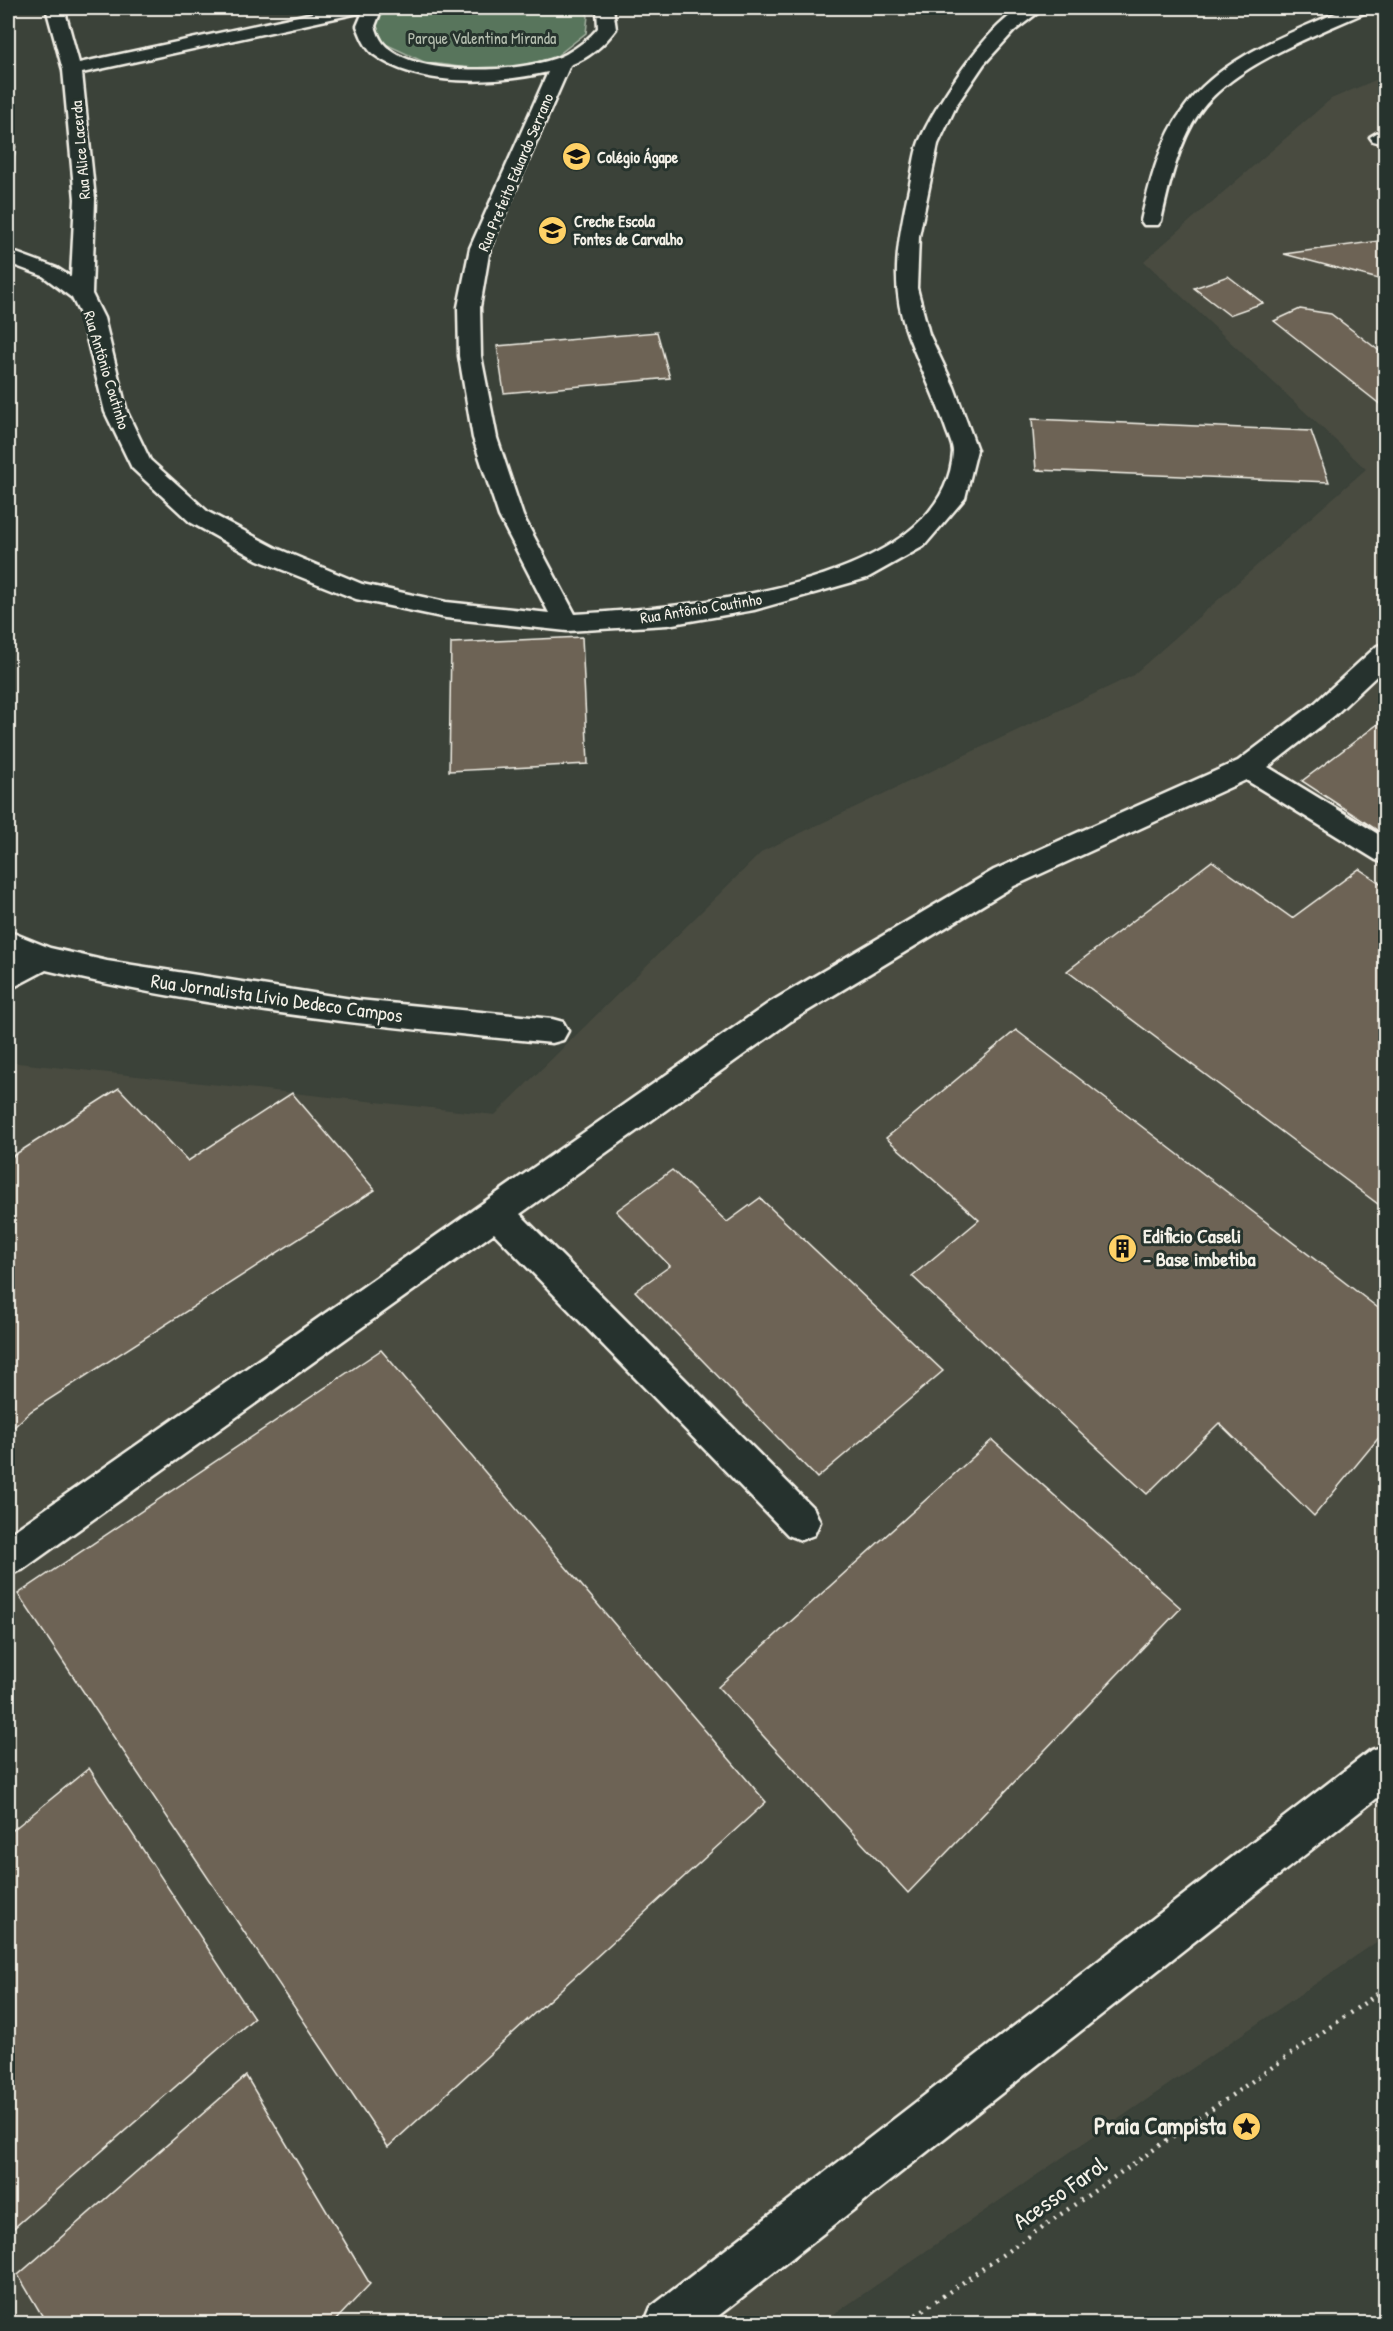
<svg xmlns="http://www.w3.org/2000/svg" width="1393" height="2331" font-family="'Patrick Hand',sans-serif">
  <style>
    .built { fill: #4a4c41 }
    .green { fill: #58745c; stroke: #a6b2a2; stroke-width: 1.5 }
    .building { fill: #6d6455; stroke: #f4f1e8; stroke-width: 1.5 }
    .lines { fill: none; stroke-linecap: round; stroke-linejoin: round }
    .minor-casing { stroke: #f4f1e8; stroke-width: 5 }
    .path { stroke: #f4f1e8; stroke-width: 4.5; stroke-dasharray: 2 6; stroke-linecap: butt }
    .minor { fill: #26332d; fill-rule: evenodd }
    .labels { text-anchor: middle; stroke-width: 6; stroke-linejoin: round; paint-order: stroke }
    .far-park-label { font-size: 16px; fill: #b6bfb0; stroke: #26332d }
    .far-street-label { font-size: 16px; fill: #f4f1e8; stroke: #26332d }
    .far-poi-label { font-size: 16px; font-weight: bold; fill: #f4f1e8; stroke: #26332d; text-anchor: start }
    .street-label { font-size: 20px; fill: #f4f1e8; stroke: #26332d }
    .poi-label { font-size: 20px; font-weight: bold; fill: #f4f1e8; stroke: #26332d; text-anchor: start }
    .near-poi-label { font-size: 24px; font-weight: bold; fill: #f4f1e8; stroke: #26332d; text-anchor: end }
    .near-street-label { font-size: 24px; fill: #f4f1e8; stroke: #26332d }
  </style>
  <rect width="100%" height="100%" fill="#3b4239"/>
  <filter id="ink" filterUnits="userSpaceOnUse"><feTurbulence type="fractalNoise" baseFrequency=".0167" numOctaves="2"/><feDisplacementMap in="SourceGraphic" scale="12" xChannelSelector="R" yChannelSelector="G"/><feConvolveMatrix kernelMatrix="1 2 1 2 8 2 1 2 1" color-interpolation-filters="sRGB"/></filter>
  <g filter="url(#ink)">
    <path class="built" d="M1385,76V1936L821,2323L8,2324V1062L495,1115L763,851L1132,676L1366,469L1144,261L1331,99Z"/>
    <path class="green" d="M385,8H584L588,16L586,33L554,58L509,68L474,69L424,62L381,42L376,24Z"/>
    <path class="building" d="M16,144L8,201V145Z
      M1386,240V281L1284,254Z
      M1228,276L1263,303L1229,315L1194,288Z
      M1300,309L1331,314L1386,356V409L1274,321Z
      M657,332L670,378L504,393L497,346Z
      M1032,419L1311,431L1329,482L1036,470Z
      M582,637L588,764L449,771L451,643Z
      M1386,718V836L1302,781Z
      M1212,861L1292,918L1359,869L1386,887V1210L1067,971Z
      M1016,1030L1386,1314V1429L1314,1516L1219,1423L1147,1494L912,1276L979,1220L886,1138Z
      M119,1088L188,1161L292,1093L375,1190L31,1411L13,1428L8,1422V1159Z
      M672,1170L727,1222L760,1198L943,1371L817,1478L635,1291L670,1266L616,1211Z
      M381,1350L766,1802L388,2147L18,1594Z
      M992,1440L1181,1608L908,1893L718,1687Z
      M89,1768L254,2018L8,2233V1834Z
      M246,2076L370,2284L332,2324H47L18,2275Z"/>
    <g class="lines">
      <defs>
        <path id="minor" d="M46,8H64L79,63L336,8H382L375,26C377,32 379,38 383,43C412,79 528,74 566,54C578,47 589,39 598,28L597,8H613L616,29C604,45 589,58 570,65L490,248L480,307L481,356L497,438L523,516L575,614C677,608 945,589 953,452C953,445 948,435 946,429C935,396 920,367 908,335C888,285 899,235 910,184C913,170 914,155 919,142C930,117 945,94 961,71C974,53 1003,14 1025,8C1030,6 1039,8 1044,8L1014,31L984,64L957,104L938,144L919,236L917,288L929,334L954,387L977,450L965,498L924,546L867,578L754,610L667,625L567,631L446,618L356,599L258,560L190,522L132,468L105,412L82,318L72,298L43,276L8,263V250L57,268L71,277L75,199L63,70ZM363,12L357,26C361,36 365,47 373,54C418,88 496,84 548,72L470,248L458,307L459,356L473,438L499,516L549,613L446,602L362,584L276,548L208,512L150,460L127,412L104,318L92,294L95,199L82,73Z
          M1347,8H1369L1366,12C1314,36 1232,65 1199,113C1178,144 1169,185 1161,221L1158,225H1144L1141,221C1150,182 1160,139 1185,107C1222,56 1292,33 1347,8Z
          M1380,131L1386,132V144L1373,141L1370,137Z
          M1386,643V667L1335,715L1268,767L1386,839V863L1376,860L1246,780L1014,886L791,1021L520,1214L814,1509L820,1522L814,1535L801,1540L788,1535L494,1233L22,1570L8,1575V1535L769,1003L994,870L1238,761L1315,703L1377,646Z
          M8,931L50,948L107,961L358,1000L552,1019L563,1022L568,1031L563,1040L552,1043C383,1027 212,1010 46,970L8,990V964L16,959L8,955Z
          M1386,1745V1791L708,2324H644L651,2307L1371,1750Z"/>
      </defs>
      <use href="#minor" class="minor-casing"/>
      <path class="path" d="M903,2324L1386,1988"/>
      <use href="#minor" class="minor"/>
    </g>
  </g>
  <defs>
    <symbol id="school-disc" viewBox="-11 -11 22 22"><circle r="9.5" fill="#ffd166" stroke="#26332d"/><path d="M0-5L7-2L0 1L-7-2ZM-4 1L0 2.5L4 1V4Q0 6-4 4Z" fill="#111"/></symbol>
    <symbol id="building-disc" viewBox="-11 -11 22 22"><circle r="9.5" fill="#ffd166" stroke="#26332d"/><path d="M-4-6H4V6H1V3H-1V6H-4ZM-2.5-4.3h1.7v1.8h-1.7ZM.8-4.3h1.7v1.8H.8ZM-2.5-1h1.7V.8h-1.7ZM.8-1h1.7V.8H.8Z" fill="#111"/></symbol>
    <symbol id="sight-disc" viewBox="-11 -11 22 22"><circle r="9.5" fill="#ffd166" stroke="#26332d"/><path d="M0-6L1.8-2.2L6-1.7L2.9 1.2L3.7 5.4L0 3.3L-3.7 5.4L-2.9 1.2L-6-1.7L-1.8-2.2Z" fill="#111"/></symbol>
  </defs>
  <g fill-rule="evenodd">
    <use href="#school-disc" x="560" y="140" width="33" height="33"/>
    <use href="#school-disc" x="536" y="214" width="33" height="33"/>
    <use href="#building-disc" x="1106" y="1232" width="33" height="33"/>
    <use href="#sight-disc" x="1230" y="2110" width="33" height="33"/>
  </g>
  <g class="labels">
    <g class="far-park-label">
      <text x="482" y="44">Parque Valentina Miranda</text>
    </g>
    <g class="far-street-label">
      <text transform="translate(80 150) rotate(-95)" y="6">Rua Alice Lacerda</text>
      <text transform="translate(515 172) rotate(-67)" y="6">Rua Prefeito Eduardo Serrano</text>
      <text transform="translate(107 370) rotate(73)" y="6">Rua Antônio Coutinho</text>
      <text transform="translate(701 608) rotate(-9)" y="6">Rua Antônio Coutinho</text>
    </g>
    <g class="far-poi-label">
      <text x="597" y="163">Colégio Ágape</text>
      <text x="574" y="227">Creche Escola<tspan x="574" dy="18">Fontes de Carvalho</tspan></text>
    </g>
    <g class="street-label">
      <text transform="translate(277 998) rotate(8)" y="7">Rua Jornalista Lívio Dedeco Campos</text>
    </g>
    <g class="poi-label">
      <text x="1143" y="1243">Edificio Caseli<tspan x="1143" dy="23">- Base imbetiba</tspan></text>
    </g>
    <g class="near-poi-label">
      <text x="1226" y="2134">Praia Campista</text>
    </g>
    <g class="near-street-label">
      <text transform="translate(1060 2193) rotate(-35)" y="8">Acesso Farol</text>
    </g>
  </g>
  <rect width="1393" height="2331" fill="none" stroke="#26332d" stroke-width="30"/>
  <rect x="15" y="15" width="1363" height="2301" fill="none" stroke="#f4f1e8" stroke-width="2" filter="url(#ink)"/>
</svg>
